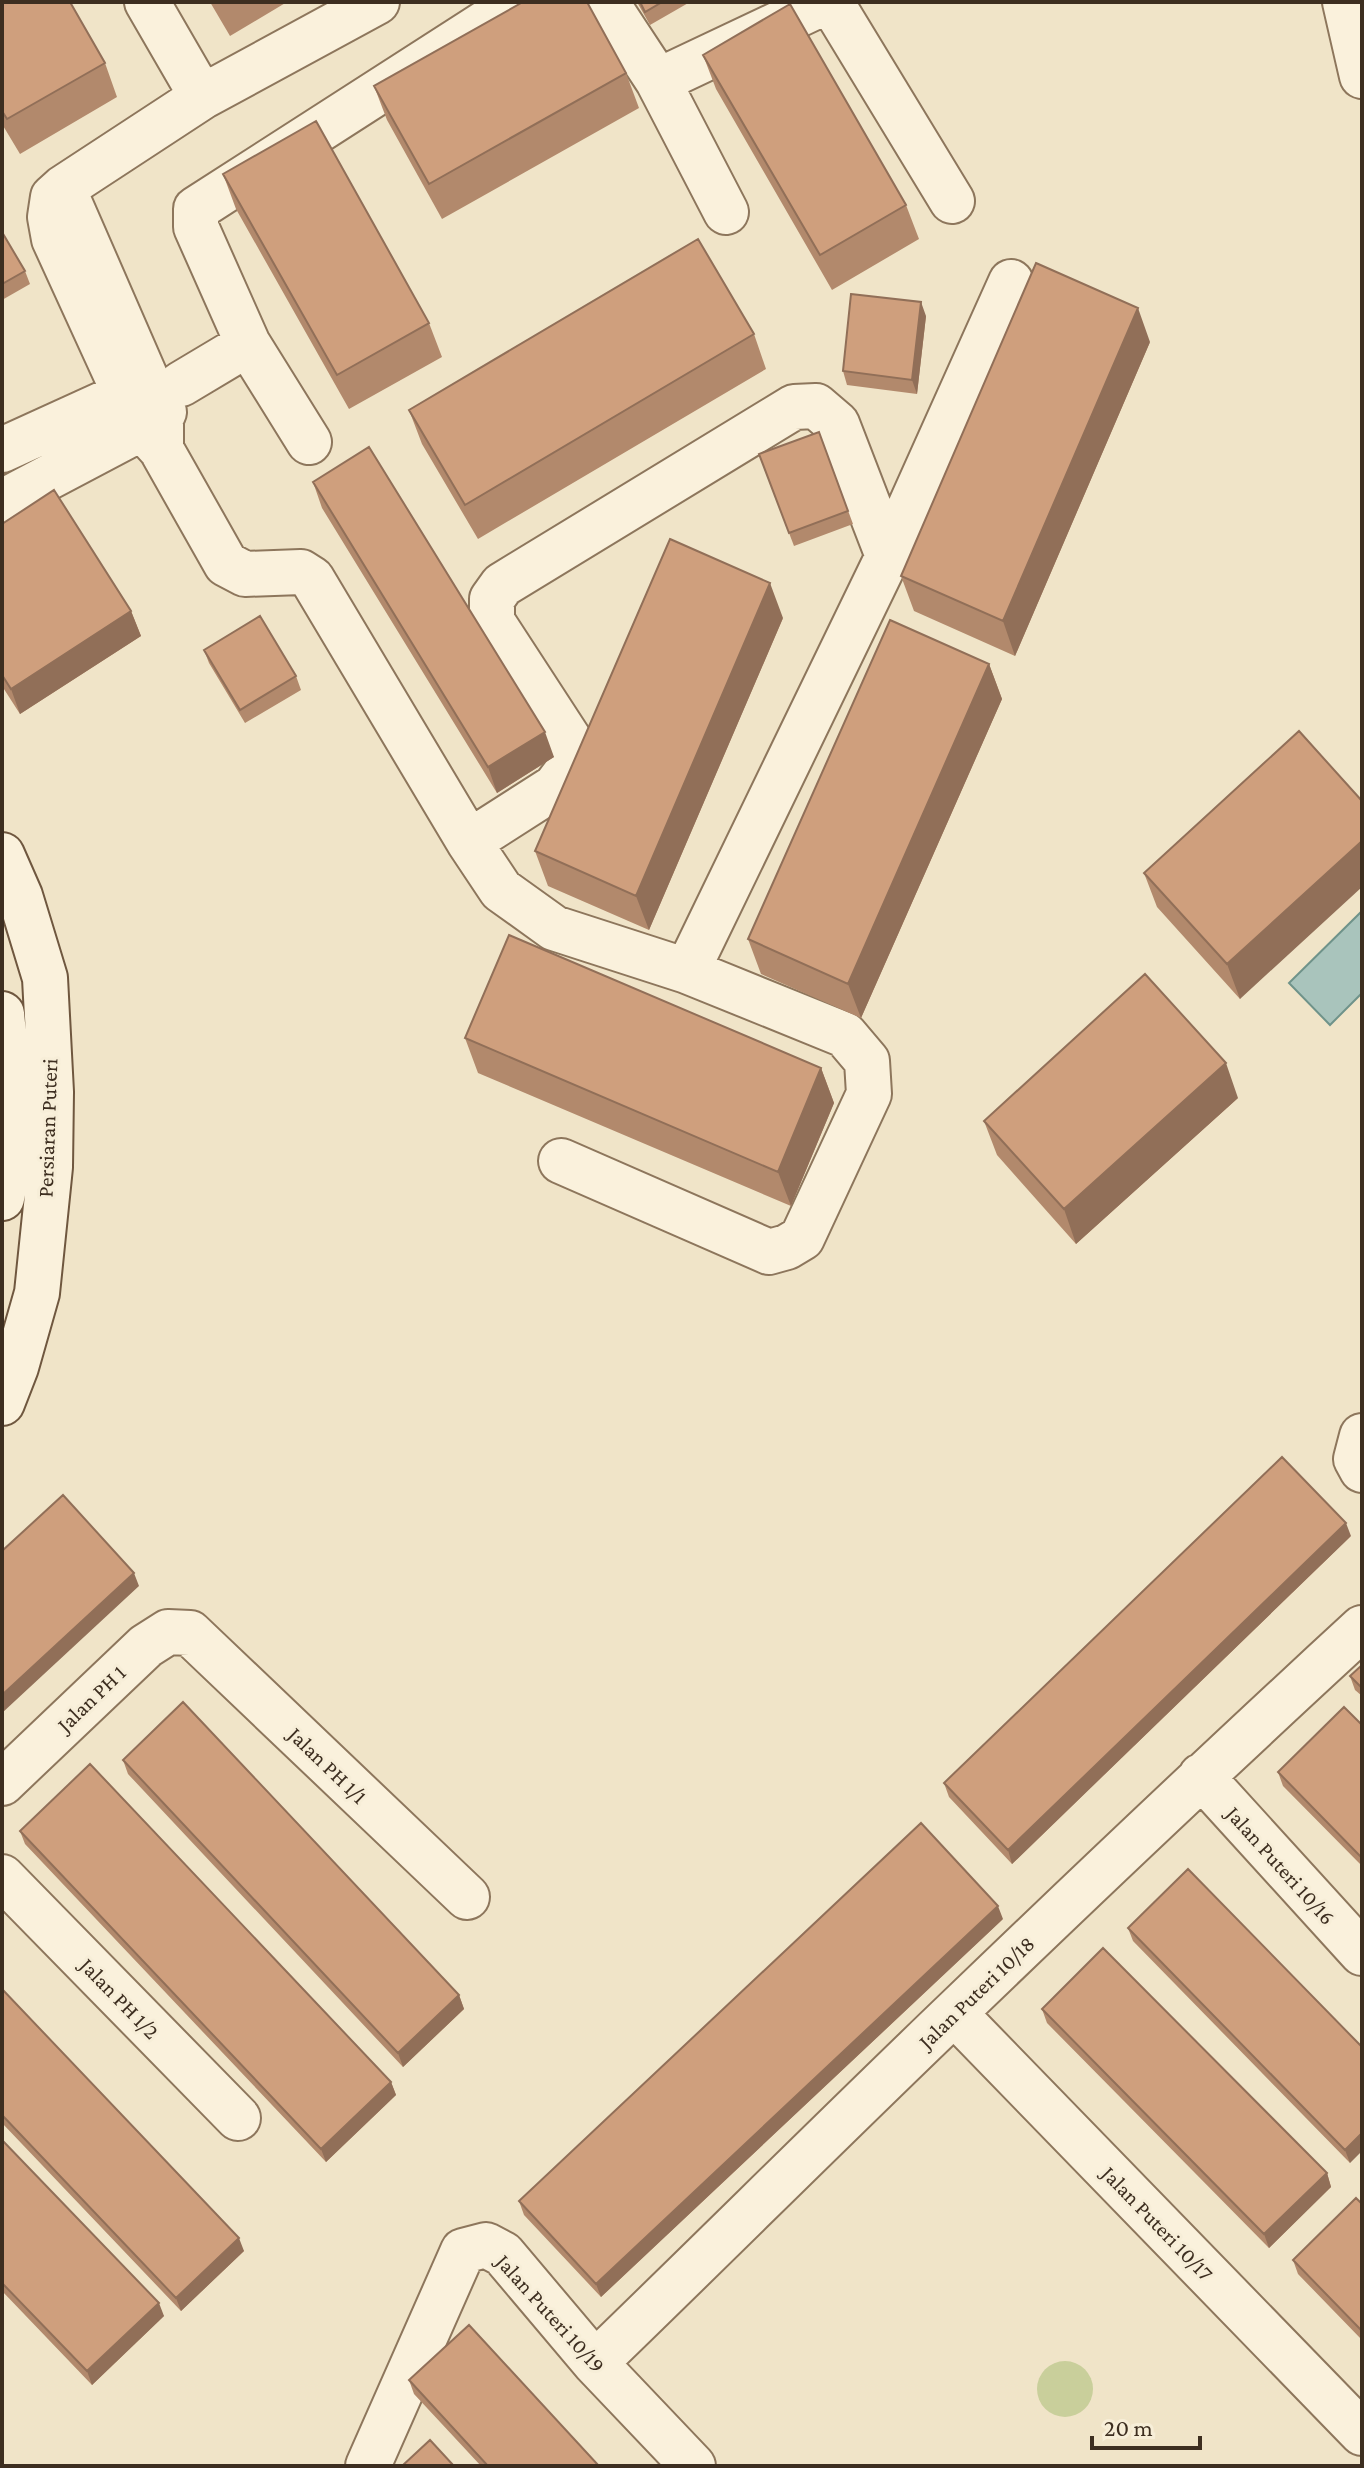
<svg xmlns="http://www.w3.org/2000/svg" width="1364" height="2468" font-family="'Crimson Pro',serif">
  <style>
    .green { fill: #c9cf9b }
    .water { fill: #a9c4bc; stroke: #6f938a; stroke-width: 2 }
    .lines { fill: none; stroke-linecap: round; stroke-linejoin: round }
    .street-casing { stroke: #8d765c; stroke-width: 48 }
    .secondary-casing { stroke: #6f573f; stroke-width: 48 }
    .street { stroke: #faf1dc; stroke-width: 44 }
    .secondary { stroke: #faf1dc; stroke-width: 44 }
    .wall { fill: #b2896c }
    .shaded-wall { fill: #916f58 }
    .building { fill: #cf9f7d; stroke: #916f58; stroke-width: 2 }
    .labels { text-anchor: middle; stroke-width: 6; stroke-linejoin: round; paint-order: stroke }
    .street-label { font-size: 22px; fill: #3d2e20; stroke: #f7eed8 }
  </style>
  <rect width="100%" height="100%" fill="#f0e4c8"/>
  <path class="green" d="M1037 2389a28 28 0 1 1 56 0a28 28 0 1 1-56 0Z"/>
  <path class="water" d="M1362,911V993L1330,1025L1289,983Z"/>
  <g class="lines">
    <defs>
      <path id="street" d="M147,2L202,97
        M606,2L658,81L726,212
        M831,2L952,201
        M1345,2L1362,76
        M658,81L825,2
        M63,188L148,383L161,418V449L142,428L124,392L54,239L50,217L53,197L63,188L202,97L377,2
        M181,384L248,344
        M309,442L248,344L196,227V209L518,2
        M161,449L226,564L245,574L301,572L312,579L469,842L501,890L554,928L687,971L845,1035L867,1061L869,1094L802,1238L787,1247L769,1252L561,1161
        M2,450L149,383
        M2,502L161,418L164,412
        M469,842L555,787L574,762V747L492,621V599L502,585L794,407L816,406L837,424L888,556
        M687,971L888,556L1011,282
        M1362,1436L1356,1459L1362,1470
        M1201,1776L1362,1953
        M2,1783L146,1646L168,1632L190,1633L467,1897
        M2,1877L238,2118
        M954,2013L1362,2433
        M595,2363C716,2246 835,2127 956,2011C1090,1882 1225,1754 1362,1628
        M368,2466L463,2251L486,2245L503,2254L595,2363L693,2466"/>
      <path id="secondary" d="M2,855L20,896L45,978L51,1092L50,1167L37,1293L16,1367L2,1403
        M2,1014C8,1074 16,1139 2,1198"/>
    </defs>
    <use href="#street" class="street-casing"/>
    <use href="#secondary" class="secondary-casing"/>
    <use href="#street" class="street"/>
    <use href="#secondary" class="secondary"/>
  </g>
  <path class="wall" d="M2,2L105,63L117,97L20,154L2,124Z
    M210,2H287L230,36Z
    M637,2H690L650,25Z
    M703,55L906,205L919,239L832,290L716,89Z
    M626,73L639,108L442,219L387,120L374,86Z
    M223,174L429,323L442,357L349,409L236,209Z
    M2,232L25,271L30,284L2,300Z
    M926,316L917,394L847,385L843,371Z
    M754,334L766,369L478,539L422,444L409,410Z
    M1150,342L1015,656L914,611L901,576Z
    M819,432L853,524L794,546L759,454Z
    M313,482L554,757L497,793L322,508Z
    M2,524L131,611L141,636L20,714L2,686Z
    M783,618L649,930L548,886L535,851Z
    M204,650L296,676L301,690L245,723L209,663Z
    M989,664L1002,699L861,1018L761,974L748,939Z
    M1299,731L1240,999L1157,907L1144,873Z
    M465,1038L821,1068L834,1103L791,1206L478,1073Z
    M1238,1098L1076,1244L997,1155L984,1121Z
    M1351,1536L1012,1864L949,1797L944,1783Z
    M1362,1665V1696L1355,1690L1350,1676Z
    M1362,1725V1866L1283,1786L1278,1772Z
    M123,1760L459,1995L464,2009L403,2067L128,1774Z
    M20,1831L391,2082L396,2095L326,2162L25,1844Z
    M1003,1919L601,2297L524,2215L519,2201Z
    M1128,1928L1362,2047L1350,2163L1133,1941Z
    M2,1989L244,2251L181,2311L2,2123Z
    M1042,2009L1327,2173L1331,2187L1269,2248L1047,2023Z
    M2,2140L164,2316L92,2385L2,2291Z
    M1362,2204V2340L1298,2274L1293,2260Z
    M409,2380L599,2466H481L414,2394Z"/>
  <path class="shaded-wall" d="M921,302L926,316L917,394L912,380Z
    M1138,308L1150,342L1015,656L1003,621Z
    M770,583L783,618L649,930L636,896Z
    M131,611L141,636L20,714L11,689Z
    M989,664L1002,699L861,1018L848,984Z
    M545,732L554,757L497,793L488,767Z
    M1362,841V887L1240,999L1227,964Z
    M1226,1063L1238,1098L1076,1244L1064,1209Z
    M821,1068L834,1103L791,1206L778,1172Z
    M1346,1523L1351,1536L1012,1864L1008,1850Z
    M134,1573L139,1586L2,1713V1695Z
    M998,1906L1003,1919L601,2297L596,2284Z
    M459,1995L464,2009L403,2067L398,2053Z
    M391,2082L396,2095L326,2162L321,2149Z
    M1362,2133V2151L1350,2163L1345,2150Z
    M1327,2173L1331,2187L1269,2248L1264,2234Z
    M239,2238L244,2251L181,2311L176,2298Z
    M159,2303L164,2316L92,2385L87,2371Z"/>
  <path class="building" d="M2,2H70L105,63L7,119L2,111Z
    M523,2H587L626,73L429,184L374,86Z
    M640,2H662L645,12Z
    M790,4L906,205L820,255L703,55Z
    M316,121L429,323L337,375L223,174Z
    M2,232L25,271L2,284Z
    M698,239L754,334L465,505L409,410Z
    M1036,263L1138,308L1003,621L901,576Z
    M851,294L921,302L912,380L843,371Z
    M819,432L848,511L789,533L759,454Z
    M369,447L545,732L488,767L313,482Z
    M54,490L131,611L11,689L2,675V524Z
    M670,539L770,583L636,896L535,851Z
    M260,616L296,676L240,710L204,650Z
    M890,620L989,664L848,984L748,939Z
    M1299,731L1362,801V841L1227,964L1144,873Z
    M509,935L821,1068L778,1172L465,1038Z
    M1145,974L1226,1063L1064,1209L984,1121Z
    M1282,1457L1346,1523L1008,1850L944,1783Z
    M63,1495L134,1573L2,1695V1551Z
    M1362,1665V1688L1350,1676Z
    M183,1702L459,1995L398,2053L123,1760Z
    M1344,1707L1362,1725V1858L1278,1772Z
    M90,1764L391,2082L321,2149L20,1831Z
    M921,1823L998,1906L596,2284L519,2201Z
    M1188,1869L1362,2047V2133L1345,2150L1128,1928Z
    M1103,1948L1327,2173L1264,2234L1042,2009Z
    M2,1989L239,2238L176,2298L2,2115Z
    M2,2140L159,2303L87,2371L2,2283Z
    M1356,2198L1362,2204V2331L1293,2260Z
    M469,2325L599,2466H488L409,2380Z
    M430,2440L454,2466H402Z"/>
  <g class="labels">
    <g class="street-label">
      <text transform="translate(47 1128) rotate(-88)" y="8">Persiaran Puteri</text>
      <text transform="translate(91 1698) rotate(-44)" y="8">Jalan PH 1</text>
      <text transform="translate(328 1765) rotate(44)" y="8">Jalan PH 1/1</text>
      <text transform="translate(1281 1865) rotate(48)" y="8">Jalan Puteri 10/16</text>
      <text transform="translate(976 1992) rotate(-44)" y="8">Jalan Puteri 10/18</text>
      <text transform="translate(120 1998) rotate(46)" y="8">Jalan PH 1/2</text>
      <text transform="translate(1158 2223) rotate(46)" y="8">Jalan Puteri 10/17</text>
      <text transform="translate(551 2313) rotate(48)" y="8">Jalan Puteri 10/19</text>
    </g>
  </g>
  <rect width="1364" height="2468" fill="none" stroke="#3d2e20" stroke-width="8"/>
  <path d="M1092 2436v12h108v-12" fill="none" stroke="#3d2e20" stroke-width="4"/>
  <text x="1104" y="2436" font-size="24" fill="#3d2e20" stroke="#f7eed8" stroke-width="6" paint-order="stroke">20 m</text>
</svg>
